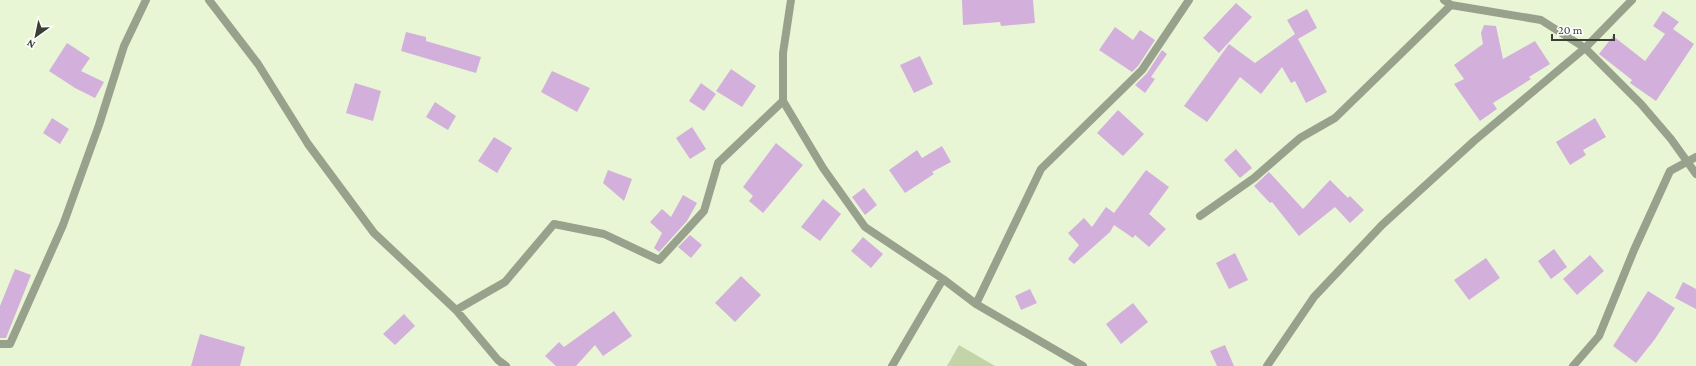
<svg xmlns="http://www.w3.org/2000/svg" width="1696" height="366" font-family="'Crimson Pro',serif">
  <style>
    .green { fill: #c3d4a9 }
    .building { fill: #d2b0db }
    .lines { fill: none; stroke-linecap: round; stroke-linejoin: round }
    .minor { stroke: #98a18b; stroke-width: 8 }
  </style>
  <rect width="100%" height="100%" fill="#e9f6d5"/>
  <path class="green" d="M959,345L995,366H947Z"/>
  <path class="building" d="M962,0H1033L1035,23L1001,26L1000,22L963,25Z
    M1236,3L1252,17L1219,53L1203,38Z
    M1307,9L1317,28L1298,39L1327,92L1306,103L1295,81L1291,83L1282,67L1261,94L1240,77L1207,122L1184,106L1229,44L1255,63L1295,34L1287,20Z
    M1663,11L1679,22L1673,29L1694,44L1656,101L1630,83L1632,80L1599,54L1613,36L1645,61L1665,34L1653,26Z
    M1484,25L1496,26L1503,59L1535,41L1550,64L1529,77L1531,79L1493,103L1497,109L1480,121L1454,84L1464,79L1454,65L1483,44L1481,33Z
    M1115,27L1133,40L1140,30L1155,40L1138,66L1132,72L1099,50Z
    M406,32L426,37V41L481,57L476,73L401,51Z
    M67,43L90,58L81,71L104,82L95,98L75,88L49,71Z
    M1162,50L1167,54L1151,77L1155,79L1145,93L1135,85L1147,73Z
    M920,56L933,84L914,93L900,65Z
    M731,69L756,86L742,107L716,91Z
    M552,71L590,88L577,112L541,92Z
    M355,83L381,91L373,121L346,113Z
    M701,83L716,94L704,111L689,101Z
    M435,102L456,116L448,130L426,117Z
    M1118,110L1144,134L1123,156L1097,133Z
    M52,118L69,129L60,144L43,133Z
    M1595,118L1606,137L1583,150L1586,155L1570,165L1556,142Z
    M692,127L706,149L690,159L676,138Z
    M494,137L512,148L497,173L478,161Z
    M776,143L803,165L763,213L749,201L753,196L743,187Z
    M942,146L951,162L932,172L934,174L905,193L889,170L917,150L922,158Z
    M1236,149L1252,168L1240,178L1224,160Z
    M608,170L632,179L624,201L603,183Z
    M1146,170L1169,187L1149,214L1166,229L1149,247L1135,235L1133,238L1114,225L1110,232L1074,264L1068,259L1079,245L1068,233L1084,218L1092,227L1106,207L1114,213Z
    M1269,172L1303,209L1330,180L1348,198L1350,196L1364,210L1350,223L1335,207L1299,236L1272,202L1270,203L1254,186Z
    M864,188L877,205L865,215L852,197Z
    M683,195L697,203L687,221L659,252L654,248L662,233L650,222L662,209L671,217Z
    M823,199L841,214L820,241L801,227Z
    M690,235L702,245L691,258L678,247Z
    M863,237L883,254L871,268L851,251Z
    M1554,249L1567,267L1551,279L1538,261Z
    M1235,253L1248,280L1229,289L1216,263Z
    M1590,255L1604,271L1577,295L1563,279Z
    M1486,258L1500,278L1469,300L1454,280Z
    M15,269L31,275L6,338H0V306Z
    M741,276L761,295L735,322L715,303Z
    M1683,282L1696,289V309L1675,298Z
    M1030,289L1037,303L1021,310L1015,296Z
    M1648,291L1675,308L1655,339L1636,363L1613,346Z
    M1133,303L1148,322L1121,344L1106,324Z
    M614,311L632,336L603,356L595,345L576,366H556L545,356L559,342L564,347Z
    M404,314L415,326L395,345L383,334Z
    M200,334L245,347L240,366H191Z
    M1225,345L1234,366H1217L1210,351Z"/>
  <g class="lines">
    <path class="minor" d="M209,0L258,64L308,144L374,233L456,310L498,360L506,366
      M791,0L783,53V101L823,168L865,227L943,279L976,304L1083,366
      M1444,0L1451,5L1541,20L1585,48L1641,104L1671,139L1696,174
      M1200,216L1254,178L1300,138L1335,118L1451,5
      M976,304L1041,169L1142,70L1189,0
      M456,310L505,282L554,224L604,234L659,260L704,211L718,163L783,101
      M0,344H10L63,225L99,125L124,46L146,0
      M892,366L943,279
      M1267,366L1314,297L1382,225L1474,141L1585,48L1632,0
      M1573,366L1599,336L1634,250L1670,171L1696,157"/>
  </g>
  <g transform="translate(36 36) rotate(213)" stroke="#ffffff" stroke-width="3" paint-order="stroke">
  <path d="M0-3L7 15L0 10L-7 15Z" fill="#3a3f32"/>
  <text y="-6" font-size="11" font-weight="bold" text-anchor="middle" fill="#3a3f32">N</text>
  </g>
  <path d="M1552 34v6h62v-6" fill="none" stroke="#3a3f32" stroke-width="2"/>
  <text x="1558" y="34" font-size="12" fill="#3a3f32" stroke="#ffffff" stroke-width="3" paint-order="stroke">20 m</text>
</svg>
